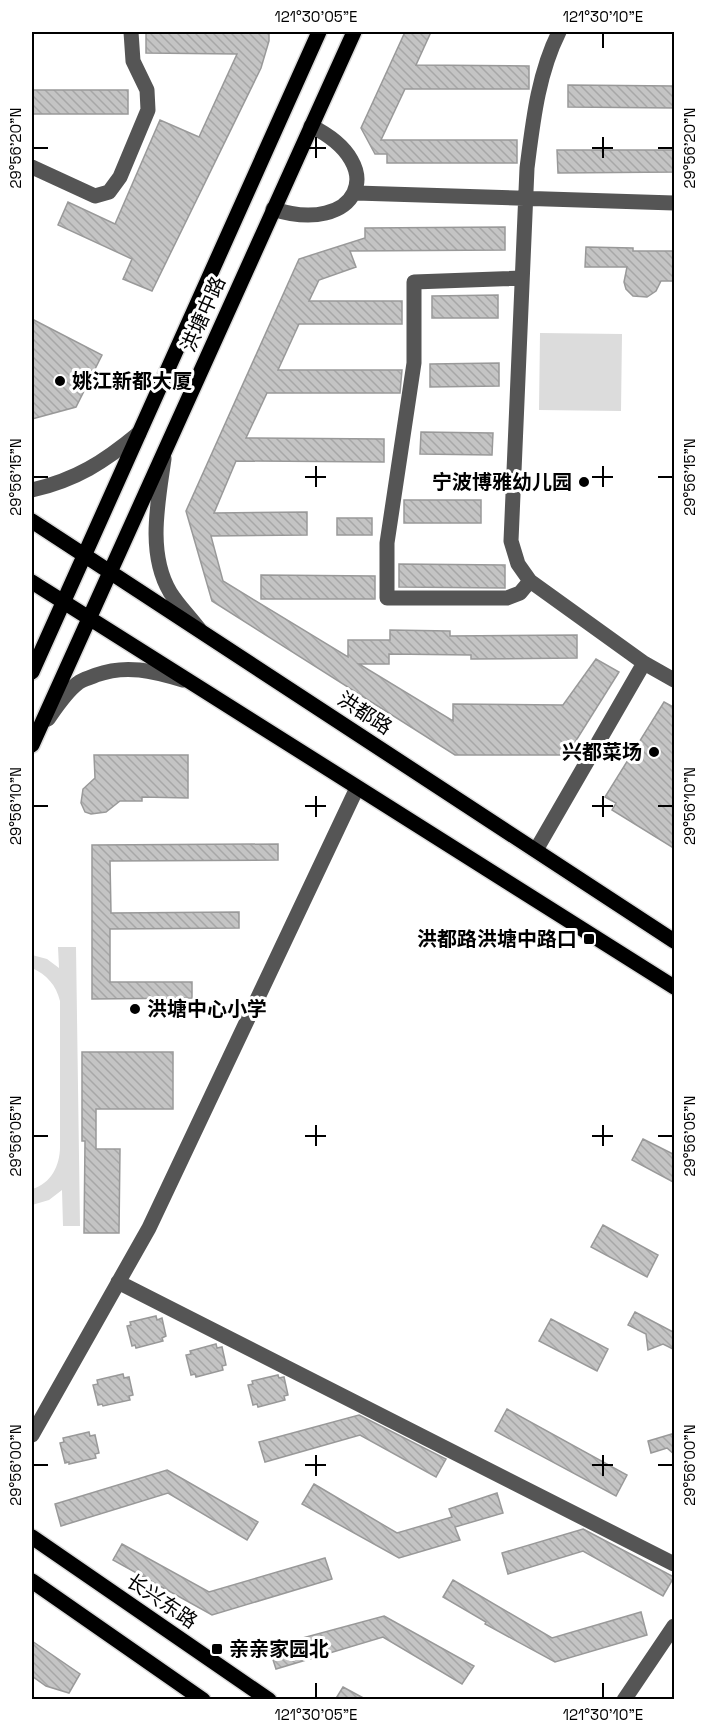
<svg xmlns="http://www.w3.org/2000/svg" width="706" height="1731" font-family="'Space Grotesk','Noto Sans SC',sans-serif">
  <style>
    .pitch { fill: #dcdcdc }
    .building { fill: url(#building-back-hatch); stroke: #999; stroke-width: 1.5 }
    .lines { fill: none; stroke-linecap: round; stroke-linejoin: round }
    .major-casing { stroke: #dbdbdb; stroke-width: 18 }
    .minor { stroke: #555; stroke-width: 15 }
    .major { stroke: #000; stroke-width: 15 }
    .ticks { fill: none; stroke: #000; stroke-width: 2 }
    .poi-dot { fill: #000; stroke: #fff; stroke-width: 2 }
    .labels { text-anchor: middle; stroke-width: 6; stroke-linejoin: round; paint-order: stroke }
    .street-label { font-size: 20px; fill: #000; stroke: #fff }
    .poi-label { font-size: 20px; font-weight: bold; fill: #000; stroke: #fff; text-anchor: start }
    .neatline { fill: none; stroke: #000; stroke-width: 2 }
    .ticks-label { font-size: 15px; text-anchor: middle; fill: #000 }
  </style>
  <defs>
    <pattern id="building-back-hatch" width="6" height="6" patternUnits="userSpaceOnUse" patternTransform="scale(1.5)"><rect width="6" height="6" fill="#c4c4c4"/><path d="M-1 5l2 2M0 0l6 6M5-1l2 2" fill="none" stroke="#a7a7a7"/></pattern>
  </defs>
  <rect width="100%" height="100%" fill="#fff"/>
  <path class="pitch" d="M540,333L622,334L621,411L539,410Z
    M58,947H76L80,1226H63L62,1190L49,1200L32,1205V1189C51,1184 60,1165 60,1147V1001C56,985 47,975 32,968V955L47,959L59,968Z"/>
  <path class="building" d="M146,32H269V41L261,68L152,291L123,279L132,259L58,225L68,202L115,224L160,120L199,137L237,54L146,53Z
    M405,32H431L416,65L529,66V89H405L381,140H517V163H387V154H375L361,128Z
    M568,85L675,86V108L568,107Z
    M32,90H128V114H32Z
    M557,150H675V172L558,173Z
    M505,227V250L350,251L356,267L319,280L309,301H402V324H299L278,370H402L400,393H267L246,438L384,439V462L236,461L214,513L307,512V535L211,536L223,581L348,657V640H390V630L450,631V636L577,635V658L471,659V655L389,654V664H359L453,721V704L563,705L596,659L619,672L567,755H455L212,601L186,511L299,259L365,238V228Z
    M586,247L633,248V251H675V281H661L656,291L647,297L633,296L626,289L624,282L627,267H585Z
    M498,295V318H432V296Z
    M32,319L102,355L76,407L32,419Z
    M499,363V386L430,387V364Z
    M421,432L493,433L492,455L420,454Z
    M404,500H481V523H404Z
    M337,518H372V535H337Z
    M399,564L505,565V588L399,587Z
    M261,575L375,576V599H261Z
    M664,702L675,708V849L612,810L616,803L605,797Z
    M94,755H188V798L142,797V801H120L106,812L91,814L85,812L81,803L83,789L95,778Z
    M278,844V860L110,861L111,913L239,912V928L110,929V982H192V998L92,999V845Z
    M82,1052H173V1109H96V1149H120L119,1233H84L85,1141H82Z
    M643,1139L675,1155V1183L632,1160Z
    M603,1225L658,1255L647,1277L591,1247Z
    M635,1312L675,1333V1350L663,1344L648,1350L646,1334L628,1325Z
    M156,1316L157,1320L162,1318L166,1336L162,1338L163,1341L136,1348L135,1345L132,1346L127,1326L131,1325L130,1322Z
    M551,1319L608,1349L597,1371L539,1341Z
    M216,1344L217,1348L222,1347L226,1365L222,1366L223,1370L196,1377L195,1374L191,1375L186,1355L191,1354L190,1351Z
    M123,1374L124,1378L129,1377L133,1395L129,1396L130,1400L103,1406L102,1404L98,1405L93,1385L98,1384L97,1380Z
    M278,1375L279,1378L284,1377L288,1395L284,1396L285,1400L258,1407L257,1404L253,1405L248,1385L253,1384L252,1381Z
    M507,1409L627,1475L616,1496L495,1431Z
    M359,1415L446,1459L436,1477L360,1435L265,1462L259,1442Z
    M89,1432L90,1436L95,1435L99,1453L95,1454L96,1458L69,1464V1462L65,1463L60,1443L64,1442L63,1438Z
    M675,1433V1455L667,1448L651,1453L648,1441Z
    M167,1470L258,1522L247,1540L168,1493L61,1526L55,1504Z
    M314,1484L397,1533L452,1517L449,1509L497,1493L503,1513L455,1527L460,1540L399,1558L302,1504Z
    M583,1529L674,1577L663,1596L583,1551L508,1574L502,1553Z
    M122,1544L209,1592L325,1558L332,1579L212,1615L113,1560Z
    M453,1580L552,1638L641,1612L647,1635L555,1662L485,1624L486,1622L443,1597Z
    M384,1616L474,1666L462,1684L383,1637L276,1669L269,1647Z
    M32,1641L80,1674L69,1693L46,1686L32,1676Z
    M343,1687L367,1700H335Z"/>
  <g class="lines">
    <defs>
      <path id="major" d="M32,521L674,941
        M32,582L674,987
        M32,672L319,32
        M32,745L354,32
        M32,1537L269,1700
        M32,1581L203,1700"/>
    </defs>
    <use href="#major" class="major-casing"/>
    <path class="minor" d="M559,32C538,74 533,121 527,168L511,541L518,564L530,581L644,663L674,680
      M32,167L95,196L109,192L120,177L148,110L147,90L133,61L131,32
      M356,193L674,203
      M273,209C357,236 392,166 311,126
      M522,278L414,282V363L387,543V598H507L520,593L530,581
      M164,459C158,502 147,553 170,592C178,605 190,617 199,629
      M32,490C76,480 104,462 139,433
      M48,719C57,706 66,692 78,683C83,679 90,678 96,675C126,664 153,671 183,680
      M536,850L644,663
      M118,1282L674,1564
      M32,1435L149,1228L357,788
      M624,1700L674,1626"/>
    <use href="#major" class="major"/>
  </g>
  <path class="ticks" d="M316,33V48M603,33V48M316,137V158M603,137V158M33,148H48M305,148H326M592,148H613M658,148H673M316,466V487M603,466V487M33,477H48M305,477H326M592,477H613M658,477H673M316,796V817M603,796V817M33,806H48M305,806H326M592,806H613M658,806H673M316,1125V1146M603,1125V1146M33,1136H48M305,1136H326M592,1136H613M658,1136H673M316,1455V1476M603,1455V1476M33,1465H48M305,1465H326M592,1465H613M658,1465H673M316,1683V1698M603,1683V1698"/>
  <g class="poi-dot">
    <circle cx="60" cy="381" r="6"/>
    <circle cx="584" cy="482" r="6"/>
    <circle cx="654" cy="752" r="6"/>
    <rect x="583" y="933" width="12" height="12" rx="3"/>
    <circle cx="135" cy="1009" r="6"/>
    <rect x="211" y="1643" width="12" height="12" rx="3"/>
  </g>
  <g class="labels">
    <g class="street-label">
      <text transform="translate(203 314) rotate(-66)" y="7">洪塘中路</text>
      <text transform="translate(365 713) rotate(33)" y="7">洪都路</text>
      <text transform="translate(162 1601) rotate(34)" y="7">长兴东路</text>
    </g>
    <g class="poi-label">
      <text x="72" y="388">姚江新都大厦</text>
      <text x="572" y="489" text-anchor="end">宁波博雅幼儿园</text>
      <text x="642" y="759" text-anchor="end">兴都菜场</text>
      <text x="577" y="946" text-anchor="end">洪都路洪塘中路口</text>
      <text x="147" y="1016">洪塘中心小学</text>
      <text x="229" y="1656">亲亲家园北</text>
    </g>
  </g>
  <rect width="706" height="1731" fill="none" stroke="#ffffff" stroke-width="66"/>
  <rect x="33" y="33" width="640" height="1665" class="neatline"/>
  <g class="ticks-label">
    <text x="316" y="22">121°30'05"E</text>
    <text x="603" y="22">121°30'10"E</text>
    <text transform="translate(16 148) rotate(-90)" y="5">29°56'20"N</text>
    <text transform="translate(690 148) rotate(-90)" y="5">29°56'20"N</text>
    <text transform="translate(16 477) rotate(-90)" y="5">29°56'15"N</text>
    <text transform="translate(690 477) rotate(-90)" y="5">29°56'15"N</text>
    <text transform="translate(16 806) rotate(-90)" y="5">29°56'10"N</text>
    <text transform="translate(690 806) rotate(-90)" y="5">29°56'10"N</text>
    <text transform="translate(16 1136) rotate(-90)" y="5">29°56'05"N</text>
    <text transform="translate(690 1136) rotate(-90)" y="5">29°56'05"N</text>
    <text transform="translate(16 1465) rotate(-90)" y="5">29°56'00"N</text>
    <text transform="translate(690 1465) rotate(-90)" y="5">29°56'00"N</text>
    <text x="316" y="1720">121°30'05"E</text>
    <text x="603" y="1720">121°30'10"E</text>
  </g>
</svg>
